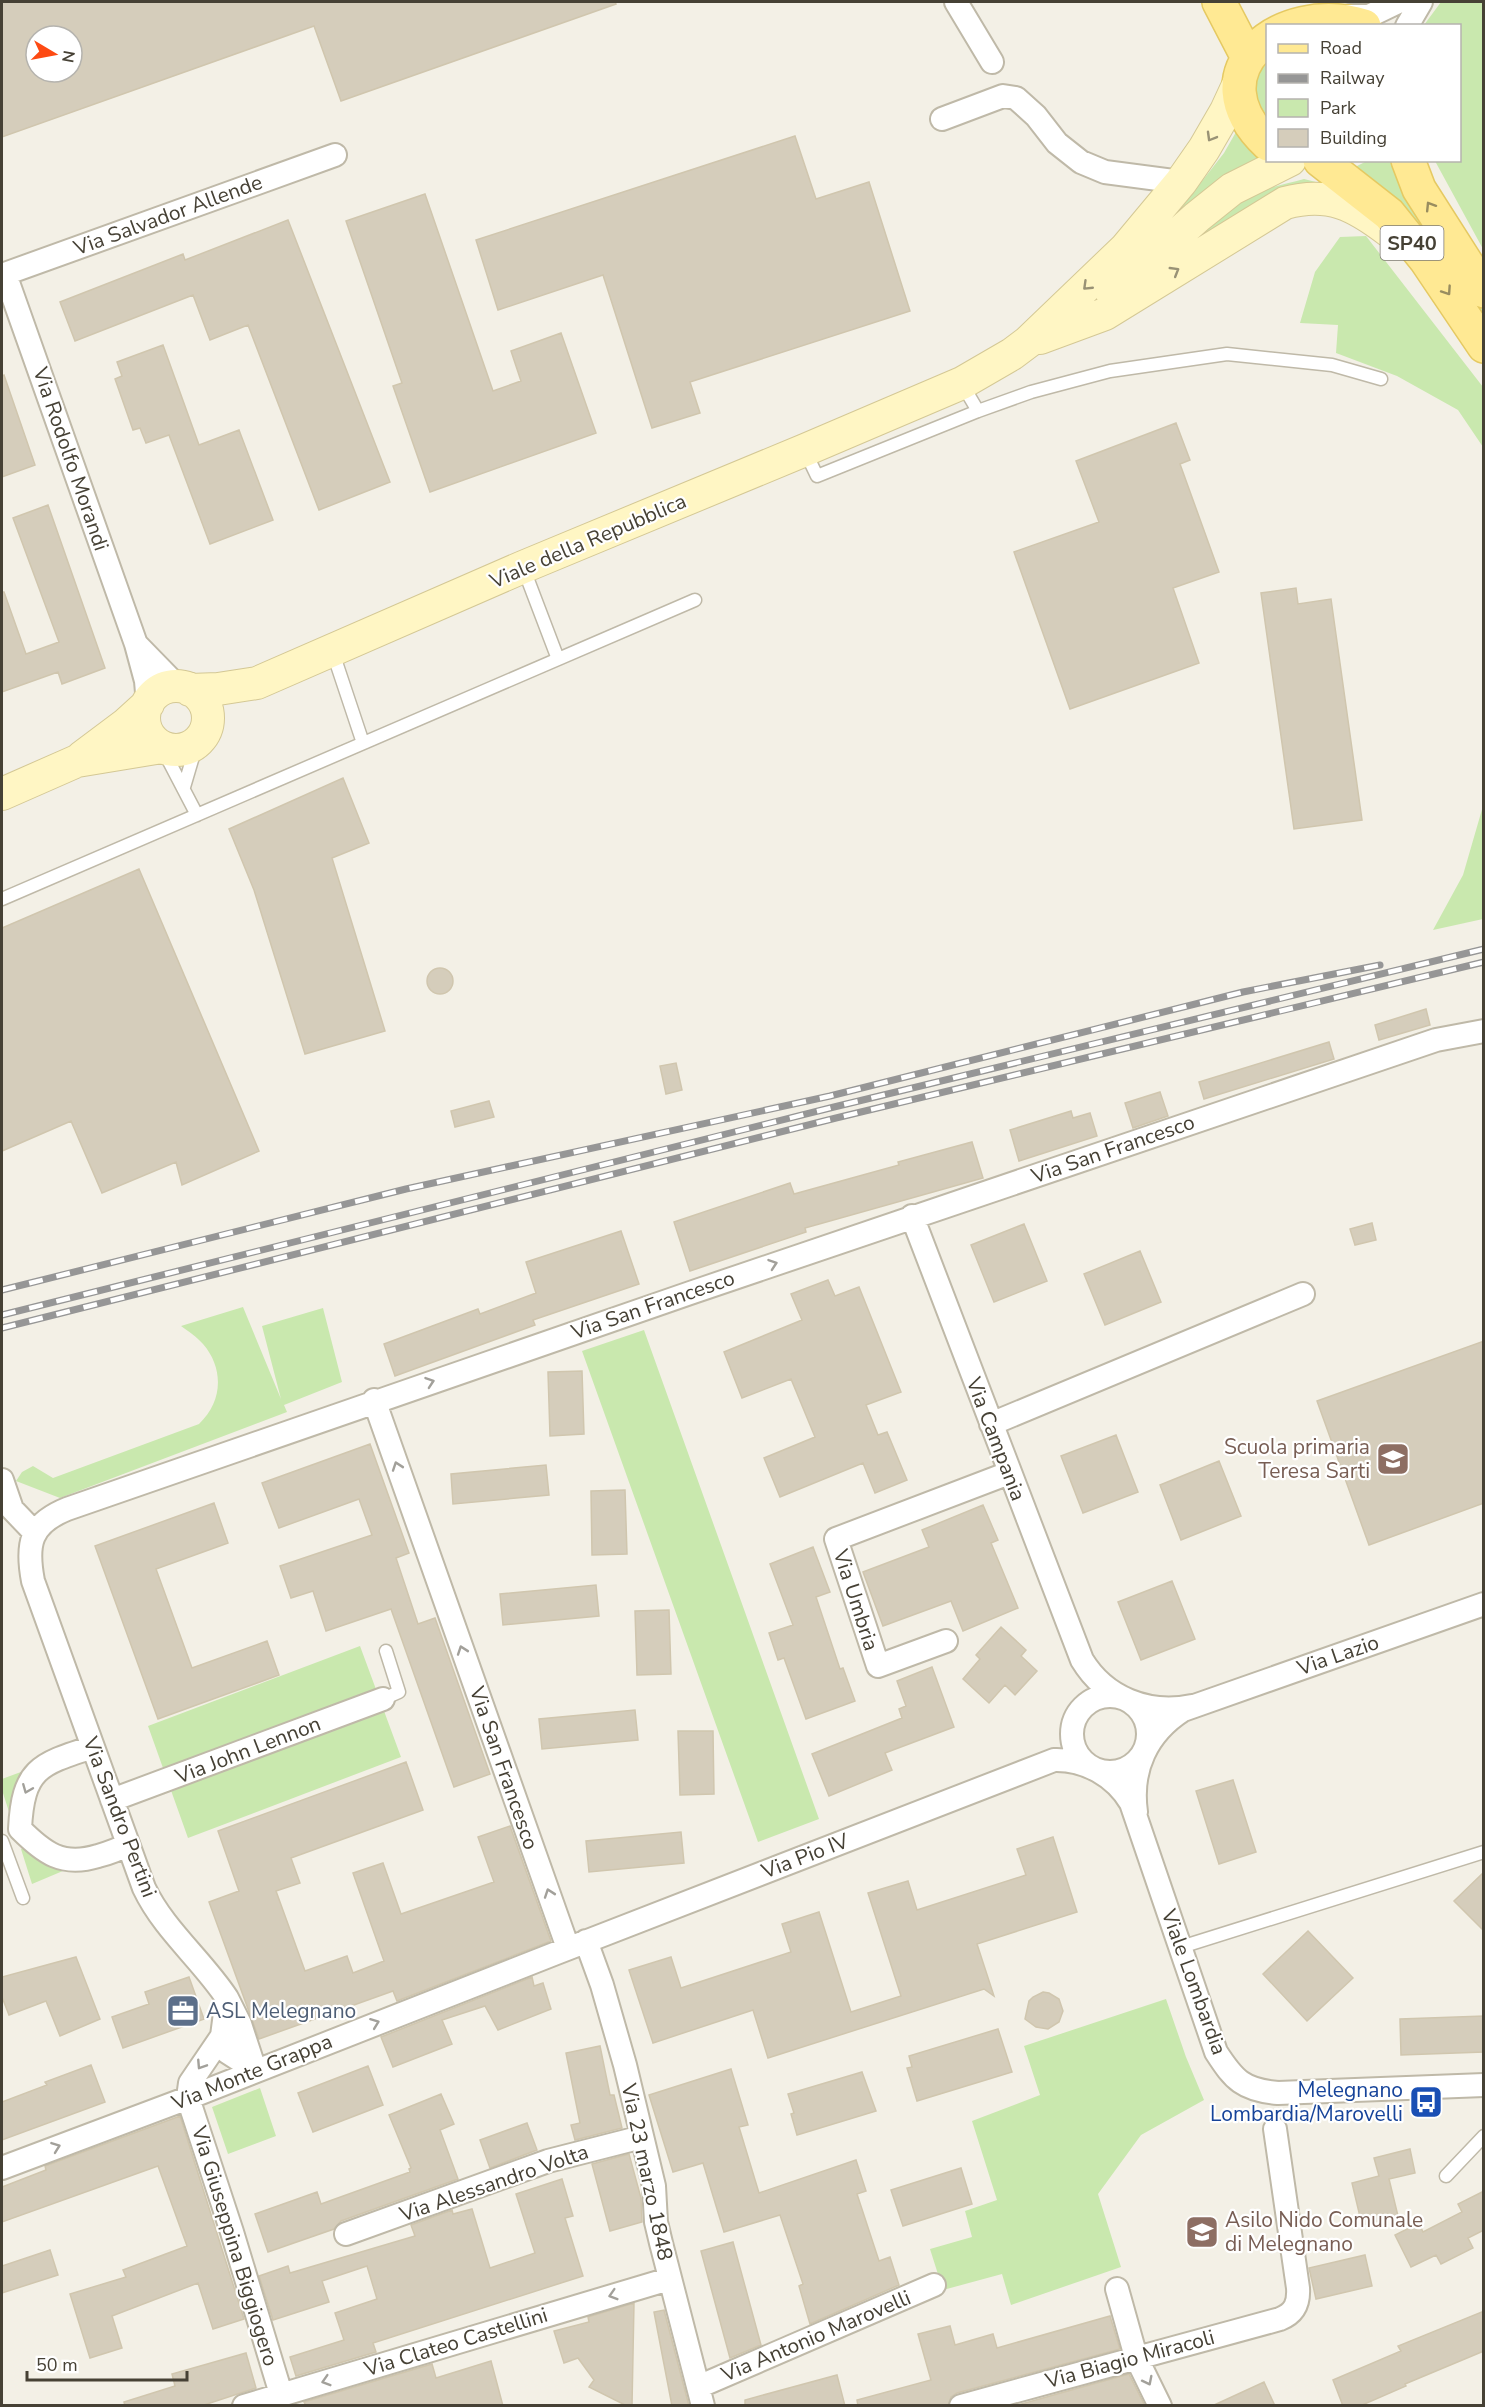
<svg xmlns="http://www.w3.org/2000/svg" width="1485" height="2407" font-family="'Nunito Sans',sans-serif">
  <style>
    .green { fill: #c9e8ae }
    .building { fill: #d5cdbb; stroke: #d0c6ae; stroke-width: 1.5; fill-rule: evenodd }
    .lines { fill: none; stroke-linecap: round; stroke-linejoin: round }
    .lane-casing { stroke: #bfb9a8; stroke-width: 15 }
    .street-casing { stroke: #bfb9a8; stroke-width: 26 }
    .secondary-casing { stroke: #d4c895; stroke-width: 34 }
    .primary-casing { stroke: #e5c962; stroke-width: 36 }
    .lane { stroke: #fff; stroke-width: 12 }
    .street { stroke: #fff; stroke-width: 22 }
    .secondary { stroke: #fff6c4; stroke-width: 32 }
    .primary { stroke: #ffe993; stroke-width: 33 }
    .rail-casing { stroke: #969696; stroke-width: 7 }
    .rail { stroke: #fff; stroke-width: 4.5; stroke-dasharray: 14; stroke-linecap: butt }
    .oneway { stroke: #999275 }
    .oneway2 { stroke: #998d5f }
    .oneway3 { stroke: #a2a09a }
    .labels { text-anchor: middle; stroke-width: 4.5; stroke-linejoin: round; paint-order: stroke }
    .shield { fill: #fff; stroke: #7e7a72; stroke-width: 1.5 }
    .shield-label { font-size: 20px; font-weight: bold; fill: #464135 }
    .street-label { font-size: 21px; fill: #464135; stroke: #fff }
    .education-label { font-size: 21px; fill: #785e54; stroke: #fff; text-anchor: end }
    .service-label { font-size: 21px; fill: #4e5e75; stroke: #fff; text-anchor: start }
    .transit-label { font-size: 21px; fill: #164399; stroke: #fff; text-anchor: end }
  </style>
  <rect width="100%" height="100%" fill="#f3f0e6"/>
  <path class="green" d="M1441,2H1483V249L1435,161L1460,160V26L1424,25Z
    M1267,42V125L1254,102L1256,59Z
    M1236,132L1253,152L1263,159L1156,240L1224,153Z
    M1367,161H1392L1403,183L1483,310V321C1446,268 1413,204 1357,169V166Z
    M1304,179L1324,184L1178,258C1195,237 1215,215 1238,201C1258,189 1283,185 1304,179Z
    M1366,236L1483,387V447L1458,410L1397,376L1336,353L1338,325L1300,323L1315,272L1340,237Z
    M1483,806V919L1433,930L1463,875Z
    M243,1307L281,1399L262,1326L323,1308L342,1382L284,1405L287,1412L60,1498L16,1481L22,1472L33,1466L53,1478L199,1424C223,1402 224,1368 203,1344C197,1337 188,1331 181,1326Z
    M644,1330L819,1819L758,1842L582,1351Z
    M360,1646L401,1757L188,1838L148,1726Z
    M53,1760L21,1811L10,1815L2,1790V1779Z
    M33,1842L96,1857L32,1884L21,1849Z
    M1166,1999L1186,2057L1204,2100L1141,2135L1098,2194L1121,2267L1011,2305L1002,2274L943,2290L930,2249L972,2237L965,2211L997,2200L972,2121L1040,2095L1024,2046Z
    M260,2088L276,2136L228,2154L212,2107Z"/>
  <path class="building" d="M2,2H615L616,4L341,101L314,26L2,137ZM36,36H72V72H36Z
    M795,136L816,199L869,182L910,311L690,382L700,413L652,428L603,275L498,310L476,240Z
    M425,194L493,391L521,381L511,351L561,333L596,433L430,492L393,386L402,383L346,221Z
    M288,220L390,482L319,510L248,325L210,340L193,295L75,341L60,302L183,254L185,260Z
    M163,345L199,445L239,430L273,520L210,544L169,435L146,443L140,428L133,430L115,379L122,376L117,362Z
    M4,375L35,465L2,477V376Z
    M1176,423L1190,460L1180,464L1219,572L1173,588L1199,663L1070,709L1014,552L1099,522L1076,461Z
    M48,505L105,668L62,684L58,672L2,692V592H4L26,654L59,642L13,518Z
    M1296,588L1298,604L1331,599L1362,820L1294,829L1261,593Z
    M343,778L369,843L332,858L385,1031L305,1054L254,890L229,829Z
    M139,869L259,1151L182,1185L176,1162L102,1193L71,1121L2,1151V928Z
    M427 981a13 13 0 1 1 26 0a13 13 0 1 1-26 0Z
    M1426,1009L1430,1025L1379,1040L1375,1025Z
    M1329,1042L1334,1059L1204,1099L1199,1082Z
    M676,1063L682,1090L666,1094L660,1066Z
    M1160,1092L1168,1116L1133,1128L1125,1103Z
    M489,1101L494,1117L455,1127L451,1111Z
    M1071,1111L1073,1118L1090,1113L1097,1136L1019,1161L1010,1130Z
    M972,1142L983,1178L805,1228L806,1232L690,1271L674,1222L790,1183L794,1194L899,1165L898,1162Z
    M1372,1223L1376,1240L1355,1245L1350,1229Z
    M1024,1224L1047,1281L994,1302L971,1245Z
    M621,1231L639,1284L533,1320L535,1325L395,1376L384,1344L478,1309L480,1314L536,1293L526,1262Z
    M1140,1251L1161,1302L1105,1325L1084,1274Z
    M828,1280L835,1296L859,1287L901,1392L866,1405L878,1435L887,1432L907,1480L875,1493L863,1463L780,1497L764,1458L815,1437L791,1379L742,1398L724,1352L802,1320L791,1294Z
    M1484,1341V1503L1369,1545L1317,1401Z
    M582,1371L584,1434L550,1436L548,1372Z
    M1116,1435L1138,1492L1083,1513L1061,1456Z
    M370,1444L409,1553L396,1558L418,1624L435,1618L490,1774L454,1787L391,1609L326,1631L313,1591L291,1598L280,1566L372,1535L359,1499L279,1528L262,1483Z
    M1219,1461L1241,1516L1181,1540L1160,1485Z
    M546,1465L549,1495L453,1504L451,1474Z
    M625,1490L627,1554L592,1555L591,1491Z
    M214,1503L228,1543L156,1569L192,1668L267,1641L279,1675L158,1719L95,1546Z
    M983,1505L998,1540L991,1543L1018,1608L963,1631L951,1601L883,1626L863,1572L929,1547L922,1530Z
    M813,1547L830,1592L816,1597L840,1669L843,1668L855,1701L806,1719L784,1658L778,1660L769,1633L793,1625L770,1564Z
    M1172,1581L1195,1639L1141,1660L1118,1602Z
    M596,1585L599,1616L503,1625L500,1594Z
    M669,1610L671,1674L637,1675L635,1611Z
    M1001,1627L1026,1650L1021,1656L1037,1671L1015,1695L1005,1685L989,1703L963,1679L980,1659L976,1655Z
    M932,1667L954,1727L885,1753L892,1770L829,1796L812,1754L902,1718L899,1709L906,1706L897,1681Z
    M635,1710L638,1740L542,1749L539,1719Z
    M678,1731H713L714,1794L680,1795Z
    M406,1762L423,1810L291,1858L300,1883L276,1891L305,1971L347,1956L353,1973L384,1961L353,1873L383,1863L401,1914L494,1882L478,1837L510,1826L551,1941L397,2001L393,1991L259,2039L209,1902L239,1891L218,1831Z
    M1233,1780L1256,1852L1219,1864L1196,1791Z
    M681,1832L684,1863L589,1872L586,1841Z
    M1053,1837L1077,1912L977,1944L994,1996L984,1989L768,2058L753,2010L653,2043L629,1970L671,1957L681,1988L791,1952L782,1924L819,1912L851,2012L901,1996L868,1893L908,1881L917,1910L1026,1875L1017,1849Z
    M1484,1872V1931L1454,1901Z
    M1308,1931L1353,1978L1307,2021L1263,1974Z
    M76,1957L100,2019L60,2036L46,2001L9,2015L2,1997V1977Z
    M189,1977L204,2019L123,2048L112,2017L149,2004L145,1992Z
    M532,1977L534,1986L543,1983L551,2009L498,2030L485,2006L442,2020L452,2044L393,2067L381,2037Z
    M1043,1992L1049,1993L1059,1999L1063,2011L1059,2022L1048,2029L1036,2027L1025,2019L1029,2001L1033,1997Z
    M1484,2016V2052L1401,2055L1400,2019Z
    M998,2029L1012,2072L917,2101L907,2068L912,2067L909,2056Z
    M600,2046L610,2095H614L622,2128L575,2140L571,2125L580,2123L566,2053Z
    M91,2065L105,2102L2,2140V2102L47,2085L45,2082Z
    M368,2066L383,2105L313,2132L298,2093Z
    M731,2069L748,2125L739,2127L759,2193L856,2160L866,2191L857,2194L879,2261L890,2257L899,2285L810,2324L799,2286L803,2284L780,2215L724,2232L703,2163L673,2172L649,2095Z
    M862,2072L876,2111L797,2135L791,2114L794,2113L788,2094Z
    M441,2094L454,2124L440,2130L458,2179L341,2221L334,2229L268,2252L255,2214L317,2192L321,2204L410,2172L409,2169L411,2168L389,2115Z
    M180,2116L244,2319L213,2329L198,2283L112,2316L122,2348L90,2358L70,2294L126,2277L123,2270L187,2246L158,2166L2,2222V2187L46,2170L45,2166Z
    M527,2123L537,2150L490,2168L480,2140Z
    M1410,2149L1415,2173L1389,2179L1398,2216L1362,2225L1352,2183L1379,2176L1374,2158Z
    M629,2154L641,2198L642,2222L610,2231L592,2164Z
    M961,2168L972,2204L903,2226L891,2190Z
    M562,2179L573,2216L565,2218L583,2276L373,2343L376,2352L296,2376L290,2357L344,2340L335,2313L377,2299L367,2266L322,2281L329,2302L273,2320L259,2276L288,2266L290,2273L415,2236L411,2225L452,2210L453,2214L472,2209L490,2268L535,2253L516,2194Z
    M1484,2191V2230L1468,2238L1473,2248L1441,2264L1436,2255L1411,2267L1395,2235L1419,2223L1423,2232L1462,2212L1458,2204Z
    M733,2242L761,2345L730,2358L701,2251Z
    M50,2250L58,2275L2,2293V2266Z
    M1365,2255L1372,2286L1316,2299L1309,2268Z
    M634,2303L632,2406H627L589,2387L594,2380L578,2358L564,2363L554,2331L589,2322L588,2317Z
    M664,2310L689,2406H672L654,2312Z
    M1484,2311V2351L1405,2384L1406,2386L1360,2406H1343L1333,2380L1401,2351L1398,2346Z
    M1110,2316L1120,2349L957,2393L951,2397L948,2406H858L857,2400L931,2380L918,2334L950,2326L955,2345L993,2334L997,2348Z
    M246,2353L256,2388L201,2406H125L124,2402L175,2386L172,2374Z
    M491,2361L503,2406H306L304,2402L432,2364L436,2378Z
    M1129,2374L1145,2406H1014Z
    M837,2375L845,2406H745V2400Z
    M1264,2382L1275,2406H1212Z"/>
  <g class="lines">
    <defs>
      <path id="lane" d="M962,384L978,411
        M805,451L817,476L978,411L1031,392L1110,371L1227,354L1332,365L1381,379
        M523,567L558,659
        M332,650L363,743
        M162,748L197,815
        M184,787L197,743
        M2,899L695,600
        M383,1699L399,1692L386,1651
        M2,1841L23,1898
        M1181,1947L1484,1852
        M1446,2176L1484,2136"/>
      <path id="street" d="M956,2L992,62
        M1350,16H1369L1398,2
        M1407,26L1421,2
        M942,119L1003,96L1016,98L1036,116L1057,143L1081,162L1105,172L1181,182
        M5,274L136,644L146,681L148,704
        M2,275L335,155
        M137,645L178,687
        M912,1216L1082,1660C1105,1698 1148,1715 1192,1706
        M374,1400L568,1948
        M991,1424L1303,1294
        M2,1480L12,1509L35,1533
        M946,1641L878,1666L836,1539L1009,1473
        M1072 1734a38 38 0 1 1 76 0a38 38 0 1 1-76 0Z
        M93,1747C40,1764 23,1768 20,1829C44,1853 62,1867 98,1856C109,1853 118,1850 128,1844
        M112,1800L383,1699
        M1136,1812C1130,1769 1147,1733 1183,1710L1484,1604
        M586,1941L602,1985L625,2065L654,2186L656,2222L661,2243L703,2406
        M227,1998L240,2024L255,2070
        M222,2036L190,2083L188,2098L232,2232L281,2394
        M255,2070L227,2052L222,2036L227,1998C202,1960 164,1930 144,1888L33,1581C26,1544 30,1524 67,1509C522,1349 979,1194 1436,1040L1484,1031
        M2,2168L188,2098L554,1954L1054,1760C1085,1759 1115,1776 1131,1803L1216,2052C1234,2080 1243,2090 1278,2093L1484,2085
        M346,2234L548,2161L642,2137
        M1117,2289L1136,2357L1160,2406
        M698,2387L934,2285
        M244,2406L669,2279
        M961,2406L1280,2319C1295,2313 1299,2303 1298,2288L1275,2129"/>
      <path id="secondary" d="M1112,293L1197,217L1232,189L1290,160
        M1040,338L1105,314L1285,203C1329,191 1355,205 1389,231
        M144 718a32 32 0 1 1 64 0a32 32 0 1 1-64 0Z
        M190,690L218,689L257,683L523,567L805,450L962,383L1012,354L1028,342L1126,248L1181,182L1204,149L1226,111L1238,85
        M82,757L126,724L148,704
        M2,794L77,761L162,747"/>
      <path id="primary" d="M1219,2L1245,52
        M1268,144C1192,73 1280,0 1364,26
        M1320,160L1389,214L1426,260L1484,346
        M1408,160L1419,189L1484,291"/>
    </defs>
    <use href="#lane" class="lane-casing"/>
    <use href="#street" class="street-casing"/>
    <use href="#secondary" class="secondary-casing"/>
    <use href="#primary" class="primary-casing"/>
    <use href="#lane" class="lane"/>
    <use href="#street" class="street"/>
    <use href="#secondary" class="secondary"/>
    <use href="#primary" class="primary"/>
    <defs>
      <path id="rail" d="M2,1290L406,1189L830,1096L1243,992L1380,965
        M2,1315L834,1107L1484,949
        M2,1328L836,1118L1484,962"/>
    </defs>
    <use href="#rail" class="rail-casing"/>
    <use href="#rail" class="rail"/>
  </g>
  <defs><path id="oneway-chevron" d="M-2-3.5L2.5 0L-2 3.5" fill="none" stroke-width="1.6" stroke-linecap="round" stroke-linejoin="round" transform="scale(1.5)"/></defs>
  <g class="oneway">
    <use href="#oneway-chevron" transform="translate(1211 137) rotate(120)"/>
    <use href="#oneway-chevron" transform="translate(1175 271) rotate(-31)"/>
    <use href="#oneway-chevron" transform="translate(1087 286) rotate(136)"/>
  </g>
  <g class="oneway2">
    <use href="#oneway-chevron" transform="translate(1430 206) rotate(-122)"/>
    <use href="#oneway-chevron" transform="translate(1447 291) rotate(56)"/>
  </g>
  <g class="oneway3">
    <use href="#oneway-chevron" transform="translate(773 1264) rotate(-19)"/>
    <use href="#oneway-chevron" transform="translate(430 1382) rotate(-19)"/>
    <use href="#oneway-chevron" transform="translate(397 1466) rotate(-109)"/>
    <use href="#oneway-chevron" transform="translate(462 1650) rotate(-109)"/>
    <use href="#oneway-chevron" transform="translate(27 1789) rotate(112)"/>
    <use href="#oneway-chevron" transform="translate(549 1893) rotate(-109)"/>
    <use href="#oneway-chevron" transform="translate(375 2023) rotate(-21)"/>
    <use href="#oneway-chevron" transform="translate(201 2065) rotate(123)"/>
    <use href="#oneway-chevron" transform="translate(56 2147) rotate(-20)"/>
    <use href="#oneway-chevron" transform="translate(613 2295) rotate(163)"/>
    <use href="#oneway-chevron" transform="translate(326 2381) rotate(163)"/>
    <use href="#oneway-chevron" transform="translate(1148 2381) rotate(63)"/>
  </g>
  <defs>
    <symbol id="school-square" viewBox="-11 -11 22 22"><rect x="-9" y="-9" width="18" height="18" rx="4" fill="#8d6e63" stroke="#fff"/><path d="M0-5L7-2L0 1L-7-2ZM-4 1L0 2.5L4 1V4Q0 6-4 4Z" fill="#fff"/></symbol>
    <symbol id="office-square" viewBox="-11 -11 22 22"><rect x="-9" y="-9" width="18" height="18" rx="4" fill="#5c6f8a" stroke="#fff"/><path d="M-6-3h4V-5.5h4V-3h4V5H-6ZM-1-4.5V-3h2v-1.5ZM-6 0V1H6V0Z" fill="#fff"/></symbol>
    <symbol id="bus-square" viewBox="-11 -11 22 22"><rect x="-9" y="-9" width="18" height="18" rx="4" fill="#1a4fb4" stroke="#fff"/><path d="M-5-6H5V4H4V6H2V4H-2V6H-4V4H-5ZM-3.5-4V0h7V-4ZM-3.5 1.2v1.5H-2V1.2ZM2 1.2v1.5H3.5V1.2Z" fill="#fff"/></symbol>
  </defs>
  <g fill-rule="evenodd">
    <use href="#school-square" x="1374" y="1440" width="38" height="38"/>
    <use href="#office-square" x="164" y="1992" width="38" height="38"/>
    <use href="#bus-square" x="1407" y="2083" width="38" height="38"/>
    <use href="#school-square" x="1183" y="2213" width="38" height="38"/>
  </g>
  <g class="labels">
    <rect class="shield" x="1380.5" y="226" width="63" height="34" rx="4.5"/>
    <g class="shield-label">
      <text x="1412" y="250">SP40</text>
    </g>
    <g class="street-label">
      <text transform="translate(168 215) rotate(-20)" y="7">Via Salvador Allende</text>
      <text transform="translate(71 459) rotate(71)" y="7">Via Rodolfo Morandi</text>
      <text transform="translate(588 541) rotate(-23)" y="7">Viale della Repubblica</text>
      <text transform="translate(1113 1149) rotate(-19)" y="7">Via San Francesco</text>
      <text transform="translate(653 1305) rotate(-19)" y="7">Via San Francesco</text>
      <text transform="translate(996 1439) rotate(69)" y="7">Via Campania</text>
      <text transform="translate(856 1600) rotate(72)" y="7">Via Umbria</text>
      <text transform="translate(1338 1655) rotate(-19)" y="7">Via Lazio</text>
      <text transform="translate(248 1750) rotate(-21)" y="7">Via John Lennon</text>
      <text transform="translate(504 1768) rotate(71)" y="7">Via San Francesco</text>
      <text transform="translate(120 1817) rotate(69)" y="7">Via Sandro Pertini</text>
      <text transform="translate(805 1856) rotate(-21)" y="7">Via Pio IV</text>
      <text transform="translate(1194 1982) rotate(70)" y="7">Viale Lombardia</text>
      <text transform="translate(252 2072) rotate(-22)" y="7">Via Monte Grappa</text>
      <text transform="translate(647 2172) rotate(78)" y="7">Via 23 marzo 1848</text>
      <text transform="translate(494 2183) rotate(-19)" y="7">Via Alessandro Volta</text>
      <text transform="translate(235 2246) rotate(73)" y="7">Via Giuseppina Biggiogero</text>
      <text transform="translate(816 2336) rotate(-23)" y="7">Via Antonio Marovelli</text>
      <text transform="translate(456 2342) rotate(-17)" y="7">Via Clateo Castellini</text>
      <text transform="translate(1130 2359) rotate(-15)" y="7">Via Biagio Miracoli</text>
    </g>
    <g class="education-label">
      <text x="1370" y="1454">Scuola primaria<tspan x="1370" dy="24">Teresa Sarti</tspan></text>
      <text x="1225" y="2227" text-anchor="start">Asilo Nido Comunale<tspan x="1225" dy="24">di Melegnano</tspan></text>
    </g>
    <g class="service-label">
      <text x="206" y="2018">ASL Melegnano</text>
    </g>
    <g class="transit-label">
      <text x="1403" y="2097">Melegnano<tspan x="1403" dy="24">Lombardia/Marovelli</tspan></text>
    </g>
  </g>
  <rect width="1485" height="2407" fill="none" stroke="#464135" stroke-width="6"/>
  <rect x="1266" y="24" width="195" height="138" fill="#ffffff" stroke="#b5b3ae" stroke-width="1.5"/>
  <rect x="1278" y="44" width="30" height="9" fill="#ffe993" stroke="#b5b3ae" stroke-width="1.5"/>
  <text x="1320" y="54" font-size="18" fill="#464135">Road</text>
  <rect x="1278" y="74" width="30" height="9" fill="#969696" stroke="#b5b3ae" stroke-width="1.5"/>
  <text x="1320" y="84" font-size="18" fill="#464135">Railway</text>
  <rect x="1278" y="99" width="30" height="18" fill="#c9e8ae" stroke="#b5b3ae" stroke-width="1.5"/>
  <text x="1320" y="114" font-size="18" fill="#464135">Park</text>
  <rect x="1278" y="129" width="30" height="18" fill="#d5cdbb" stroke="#b5b3ae" stroke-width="1.5"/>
  <text x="1320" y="144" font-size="18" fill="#464135">Building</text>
  <g transform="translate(54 54) rotate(100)"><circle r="28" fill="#ffffff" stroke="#b5b3ae" stroke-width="1.5"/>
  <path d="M0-4.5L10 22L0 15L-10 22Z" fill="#fd4a13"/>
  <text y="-9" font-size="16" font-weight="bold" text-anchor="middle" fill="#464135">N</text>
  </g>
  <path d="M27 2371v9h160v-9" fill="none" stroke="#464135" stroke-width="3"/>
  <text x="36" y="2371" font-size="18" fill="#464135" stroke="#ffffff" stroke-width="4.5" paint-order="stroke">50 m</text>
</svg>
